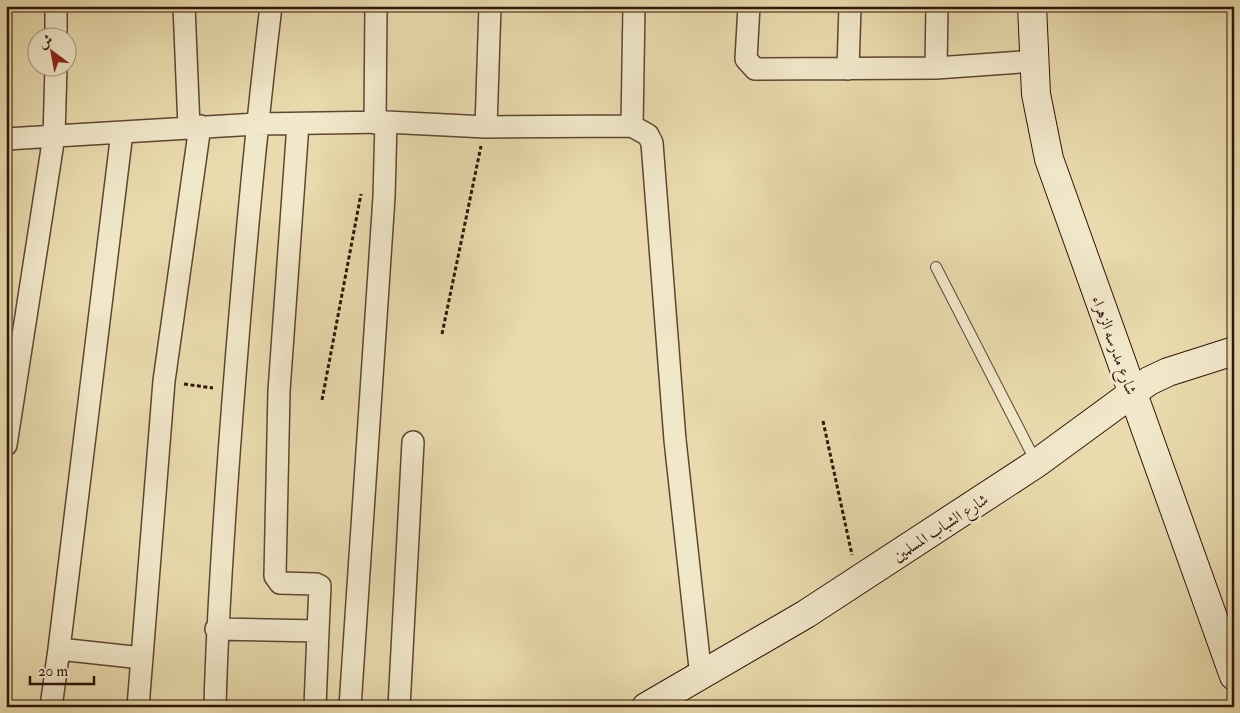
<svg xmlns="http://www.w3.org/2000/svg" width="1240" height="713" font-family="'IM FELL Double Pica',Amiri,serif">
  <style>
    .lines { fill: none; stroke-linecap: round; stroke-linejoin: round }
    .lane-casing { stroke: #5f4633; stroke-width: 12 }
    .street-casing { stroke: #5f4633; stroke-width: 24 }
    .secondary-casing { stroke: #31150a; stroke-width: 30 }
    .path { stroke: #31150a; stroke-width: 3; stroke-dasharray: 4 2.5; stroke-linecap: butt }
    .lane { stroke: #f1e8ca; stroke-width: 10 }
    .street { stroke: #f1e8ca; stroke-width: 21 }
    .secondary { stroke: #f1e8ca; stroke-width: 28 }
    .labels { text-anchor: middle; stroke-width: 5; stroke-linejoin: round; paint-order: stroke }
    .street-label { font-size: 16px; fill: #31150a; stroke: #f1e8ca }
  </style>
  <rect width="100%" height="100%" fill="#e9dbad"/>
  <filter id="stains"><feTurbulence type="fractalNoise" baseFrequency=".004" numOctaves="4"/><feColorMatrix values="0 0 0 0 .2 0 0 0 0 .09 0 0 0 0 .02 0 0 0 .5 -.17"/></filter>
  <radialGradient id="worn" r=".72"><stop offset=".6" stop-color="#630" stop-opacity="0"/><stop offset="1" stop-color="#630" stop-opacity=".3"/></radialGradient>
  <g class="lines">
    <defs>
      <path id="lane" d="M936,267L1036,462"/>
      <path id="street" d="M56,6V38
        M184,6L189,127
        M749,6L746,59L755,69L936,68L1035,61
        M936,68L937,6
        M848,69L850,6
        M375,123L376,6
        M298,124L279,391L275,576L280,583L316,584L320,586L318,631
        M632,126L634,6
        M486,127L490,6
        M122,132L59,649L142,658
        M6,139L257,124L386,122L486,127L632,126L648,135L652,143L675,440L701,677
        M6,445L54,136L56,68
        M216,629L318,631L315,707
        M51,707L59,649
        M138,707L164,381L200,126
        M215,707C217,622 223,538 229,454C240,304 253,155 271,6
        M350,707L384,197L386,122
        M399,707L413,442"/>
      <path id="secondary" d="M1032,6L1036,94L1049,159L1234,676
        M646,707L806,614L1037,463L1149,381L1168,372L1234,351"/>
    </defs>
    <use href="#lane" class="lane-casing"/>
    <use href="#street" class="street-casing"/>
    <use href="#secondary" class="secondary-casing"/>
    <path class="path" d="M442,334L481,146
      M184,384L213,388
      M322,400L361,194
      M823,421L852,555"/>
    <use href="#lane" class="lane"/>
    <use href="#street" class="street"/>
    <use href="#secondary" class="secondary"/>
  </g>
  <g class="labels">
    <g class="street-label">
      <text transform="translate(1115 345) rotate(70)" y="6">شارع مدرسه الزهراء</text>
      <text transform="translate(940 527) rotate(-33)" y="6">شارع الشباب المسلمين</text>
    </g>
  </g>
  <rect width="1240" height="713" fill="none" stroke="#e9dbad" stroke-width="25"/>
  <rect x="8" y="8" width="1225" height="698" fill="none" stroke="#31150a" stroke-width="2.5"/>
  <rect x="12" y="12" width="1215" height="688" fill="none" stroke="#31150a"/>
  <g transform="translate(52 52) rotate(328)"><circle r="24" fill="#f1e8ca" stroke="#a4947d"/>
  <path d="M0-4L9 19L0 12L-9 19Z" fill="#8f2418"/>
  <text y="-8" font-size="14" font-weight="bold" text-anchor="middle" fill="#31150a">ش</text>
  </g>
  <path d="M30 676v8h64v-8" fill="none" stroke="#31150a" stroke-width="2.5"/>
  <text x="38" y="676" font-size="15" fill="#31150a" stroke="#f1e8ca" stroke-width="4" paint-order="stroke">20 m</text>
  <rect width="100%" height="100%" filter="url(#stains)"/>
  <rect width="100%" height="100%" fill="url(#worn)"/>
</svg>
